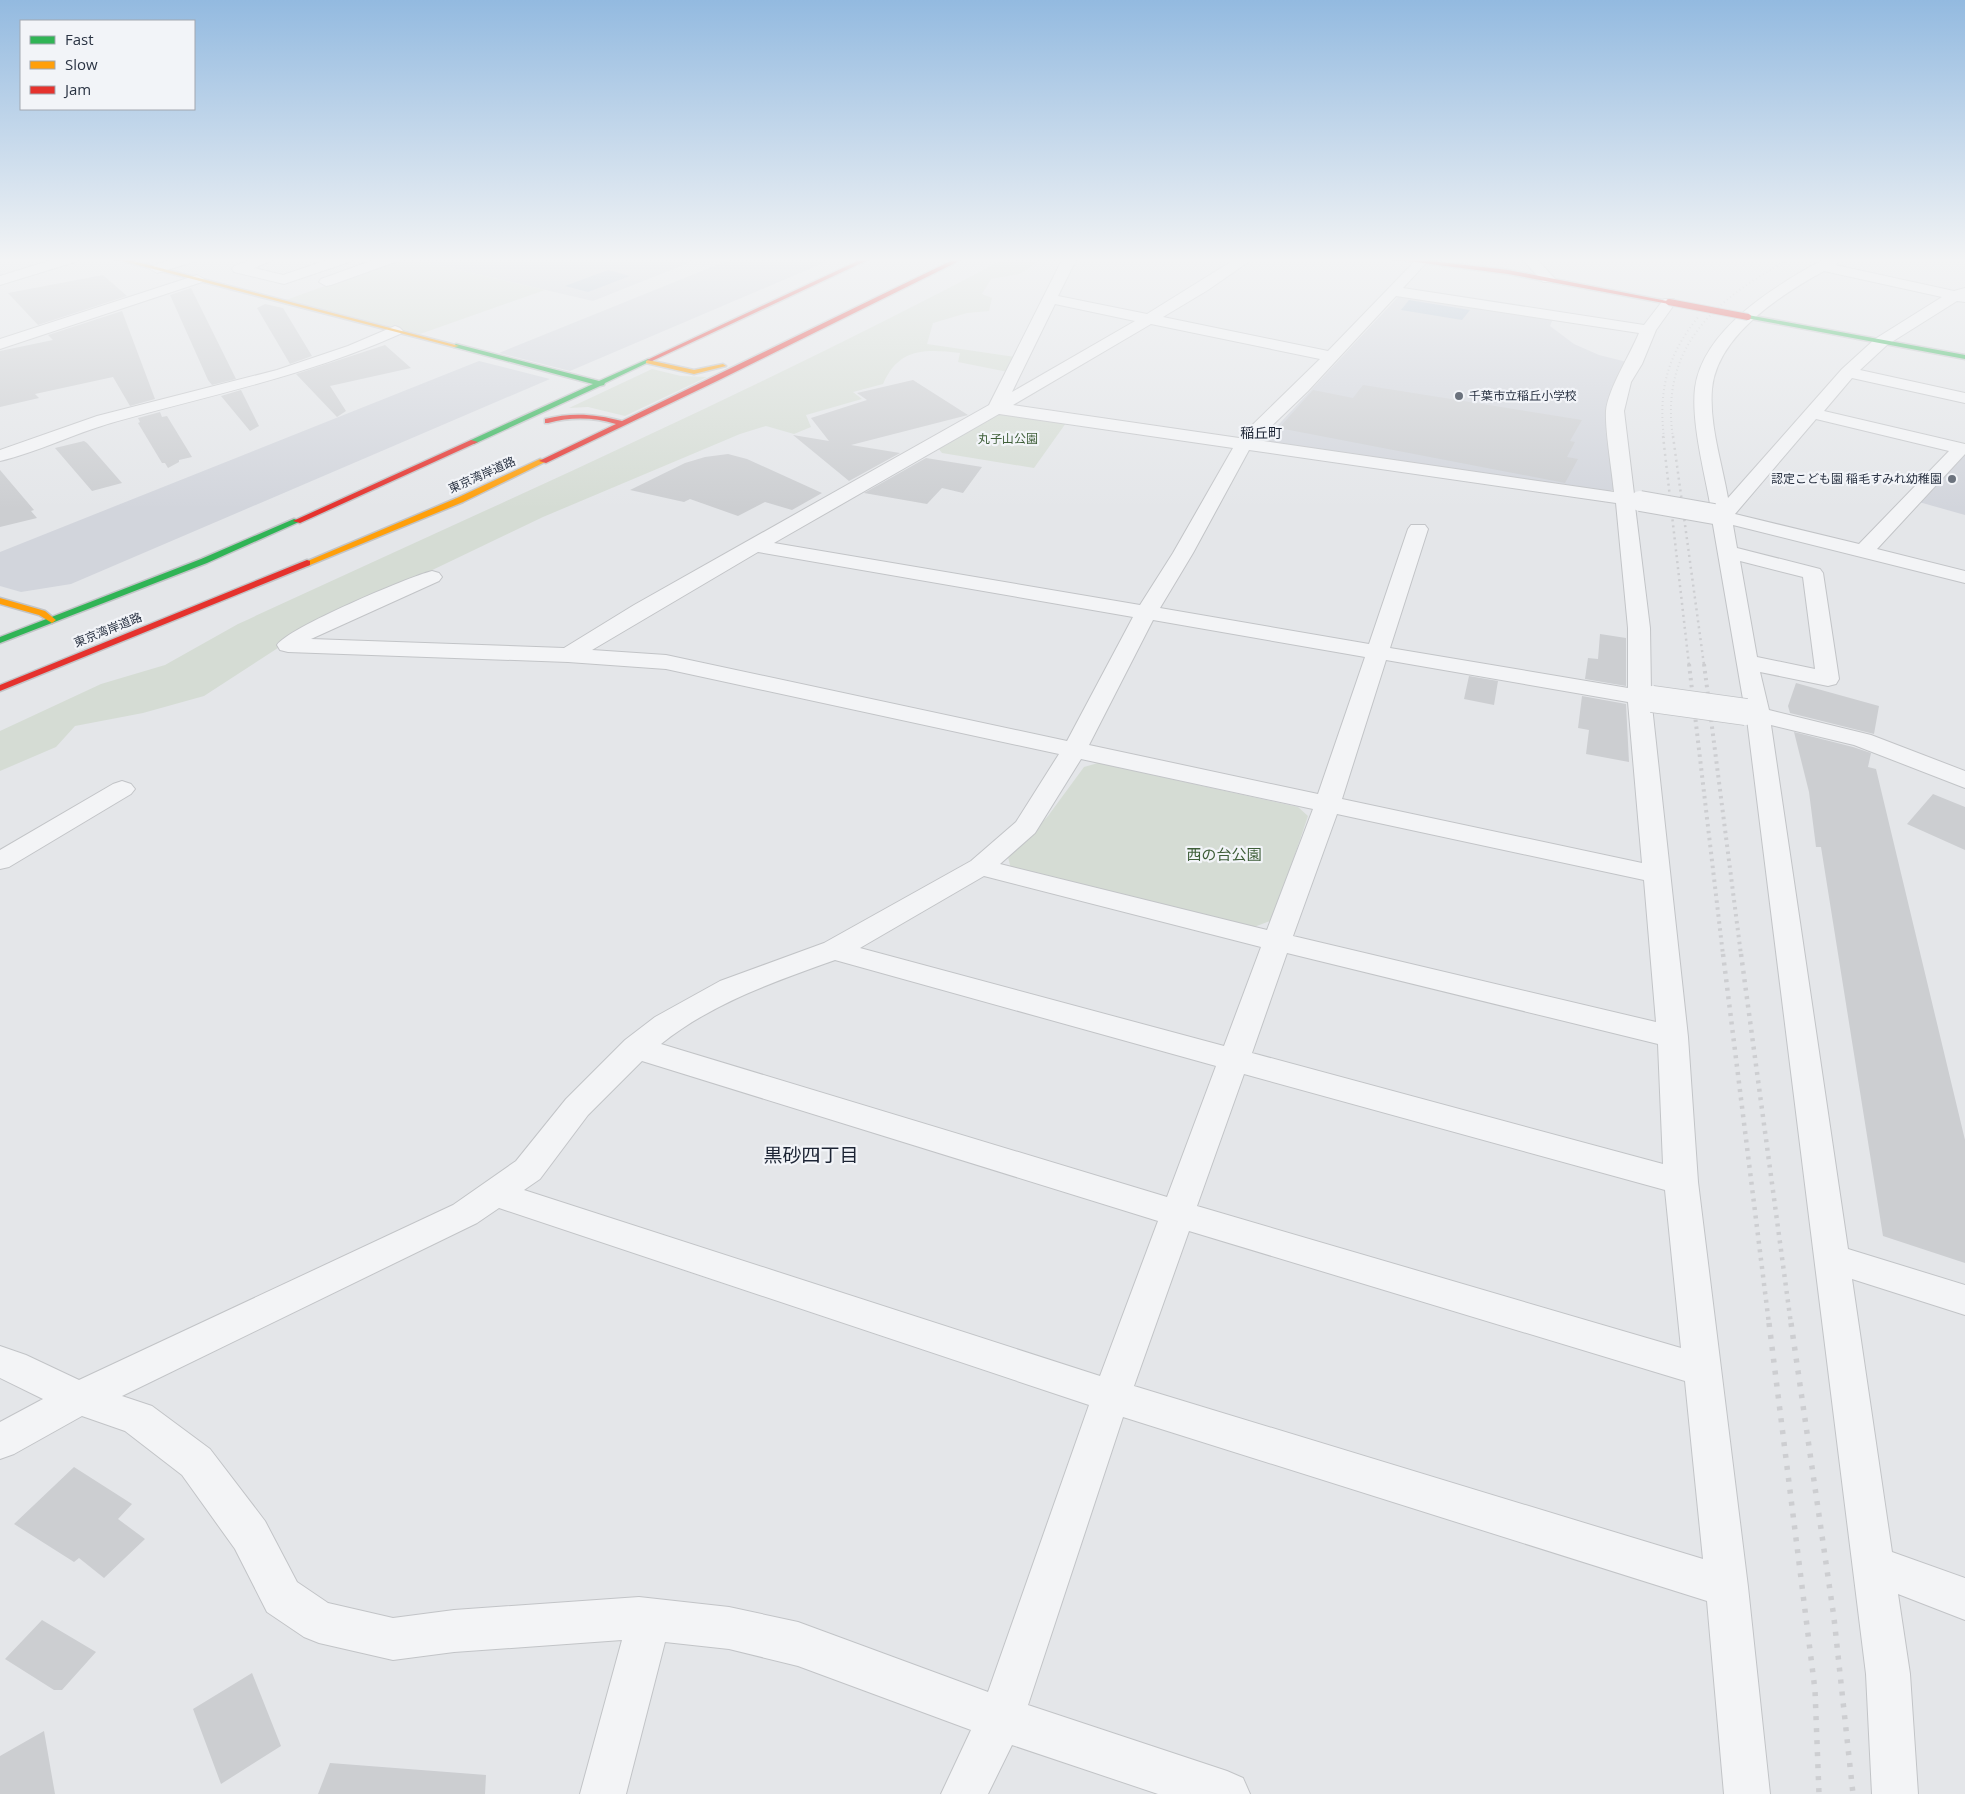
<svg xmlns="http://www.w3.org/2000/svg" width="1965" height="1794" font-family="'Open Sans','Noto Sans JP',sans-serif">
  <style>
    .built { fill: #d2d5dc }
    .green { fill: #d5dcd4 }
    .water { fill: #b3c2d3 }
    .building { fill: #ccced1 }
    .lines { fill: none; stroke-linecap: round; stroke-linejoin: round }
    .street-casing { stroke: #c2c4c7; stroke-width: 2 }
    .fast-casing { stroke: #c2c4c7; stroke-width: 3 }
    .slow-casing { stroke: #c2c4c7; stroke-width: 3 }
    .jam-casing { stroke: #c2c4c7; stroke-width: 3 }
    .street { fill: #f3f4f6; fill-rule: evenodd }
    .fast { fill: #30b455; fill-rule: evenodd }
    .slow { fill: #ff9f0a; fill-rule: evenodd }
    .jam { fill: #e5322d; fill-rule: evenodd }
    .rail-far4 { stroke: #cdced1; stroke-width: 2; stroke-dasharray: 1 3; stroke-linecap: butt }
    .rail-far3 { stroke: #cdced1; stroke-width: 2.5; stroke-dasharray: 2 4; stroke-linecap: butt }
    .rail-far2 { stroke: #cdced1; stroke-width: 4; stroke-dasharray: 2.5 4.5; stroke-linecap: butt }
    .rail-far1 { stroke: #cdced1; stroke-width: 4.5; stroke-dasharray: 3 5.5; stroke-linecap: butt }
    .rail { stroke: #cdced1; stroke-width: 5.5; stroke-dasharray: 4 8; stroke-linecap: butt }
    .street-bridge-far1-casing { stroke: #c2c4c7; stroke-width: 22; stroke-linecap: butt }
    .street-bridge-casing { stroke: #c2c4c7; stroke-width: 28; stroke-linecap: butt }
    .jam-bridge-casing { stroke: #c2c4c7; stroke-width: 8; stroke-linecap: butt }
    .street-bridge-far1 { stroke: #f3f4f6; stroke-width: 20 }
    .street-bridge { stroke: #f3f4f6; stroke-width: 26 }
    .jam-bridge { stroke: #e5322d; stroke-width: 6 }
    .poi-dot { fill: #6b727d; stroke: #f2f4f8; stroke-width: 2 }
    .labels { text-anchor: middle; stroke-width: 4.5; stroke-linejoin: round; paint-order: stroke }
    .far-poi-label { font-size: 12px; fill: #2a3343; stroke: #f2f4f8; text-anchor: start }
    .far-park-label { font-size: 12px; fill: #3e5e38; stroke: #f2f4f8 }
    .far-street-label { font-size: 12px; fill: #2a3343; stroke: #f2f4f8 }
    .far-neighbourhood-label { font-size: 14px; fill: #1c2434; stroke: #f2f4f8 }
    .park-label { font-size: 15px; fill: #3e5e38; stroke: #f2f4f8 }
    .near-neighbourhood-label { font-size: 19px; fill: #1c2434; stroke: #f2f4f8 }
  </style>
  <rect width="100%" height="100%" fill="#e4e6e9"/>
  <path class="built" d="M407,258H701L593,301Z
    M734,258H835L570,371L499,353Z
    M1407,295L1553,319L1550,326L1574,344L1599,355L1627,362L1617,489L1606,492L1270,444L1265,439L1398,297Z
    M479,361L550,379L71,584L21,592L0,586V552Z
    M1965,455V515L1919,502L1959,456Z"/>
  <path class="green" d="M402,258H407L545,290L420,334L286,300Z
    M1006,258H1066L1061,262L1040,261L1019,274L991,279L982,294L992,298L989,311L967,313L933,323L927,344L1015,357L1008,372L958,362L960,353C924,349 899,348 883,384L853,392L862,399L806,415L811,427L794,434L766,426L740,434L543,517L301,633L204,696L143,713L75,726L56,747L0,771V731L101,684L165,665L238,624C495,505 756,391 1006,258Z
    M652,369L681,376L707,377L625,416L588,407L569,408Z
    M1005,413L1066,423L1034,468L942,453L938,448L994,415Z
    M1098,763L1298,807L1308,816L1273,920L1254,927L1011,869L1008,857L1048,816L1084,767Z"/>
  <path class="water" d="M608,270L630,276L588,292L565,286Z
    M1409,300L1470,310L1462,320L1401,310Z"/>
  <path class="building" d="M103,275L127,296L38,325L8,293Z
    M191,288L236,379L212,385L208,380L170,295Z
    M265,304L283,308L312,356L290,364L257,308Z
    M122,311L155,399L130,406L113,377L35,394L39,398L0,407V351L53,340L48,335Z
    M385,345L411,368L330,386L346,411L337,417L296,374Z
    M913,380L968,415L851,445L900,453L849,481L793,435L829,441L811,418L867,400L857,393Z
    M1363,385L1582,420L1570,441L1575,442L1567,457L1578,459L1565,483L1279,428L1313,390L1353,398Z
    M241,390L259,426L250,431L221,396Z
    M160,412L162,417L167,416L192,457L179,460V462L168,468L165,463H162L138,423L140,422L138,418Z
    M84,441L87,443L122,483L92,491L55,448Z
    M728,454L747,459L822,493L792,510L765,502L738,516L690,499L684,502L630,490L685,463L705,457Z
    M926,458L982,467L963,493L942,488L927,504L864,493Z
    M0,470L34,510L31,511L37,518L0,527Z
    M1600,634L1626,638V686L1585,679L1588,658L1598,659Z
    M1469,676L1498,681L1494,705L1464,699Z
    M1796,683L1879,706L1874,734L1790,713L1788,706Z
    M1582,696L1626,704L1629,762L1586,754L1589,730L1578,728Z
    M1794,732L1853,747L1871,753L1868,767L1876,769L1965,1140V1263L1883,1236L1821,847H1816L1809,792Z
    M1933,794L1965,807V850L1907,824Z
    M74,1467L132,1504L118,1519L145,1539L104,1578L79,1558L74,1562L14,1524Z
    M42,1620L96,1652L62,1690H54L5,1659Z
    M252,1673L281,1746L221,1784L193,1709Z
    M44,1731L55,1794H0V1756Z
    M330,1763L486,1775L485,1794H318Z"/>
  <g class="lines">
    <defs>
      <path id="street" d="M58,258H80L78,261L0,285V276Z
        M176,258H198L196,261L157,273L150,269L152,266Z
        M256,258H277L254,268L283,275L333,258H354L352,261L284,284L234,272L232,269L234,266Z
        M379,258H400L398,261L331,285L326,286L319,282L321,279Z
        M1063,258H1077L1058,296L1147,314L1237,258H1254L1208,290L1163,317L1328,351L1418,258L1425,259L1427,262L1403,288L1644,325L1664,299H1674L1676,302L1656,330L1642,364L1631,382L1624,411L1634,494L1647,497L1650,501L1647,505L1635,506L1650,628L1651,692L1660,694L1664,699L1660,704L1652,706L1688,1037L1698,1182L1748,1587L1770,1794H1724L1707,1601L1123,1417L1028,1705L1227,1771L1243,1778L1250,1794H1158L1012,1745L988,1794H941L971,1730L798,1666L729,1649L665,1642L626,1794H580L622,1640L454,1652L393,1660L319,1643L304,1637L267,1612L235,1549L182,1475L125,1431L82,1416L14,1454L0,1459V1422L43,1399L0,1378V1346L26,1355L79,1380L453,1205L516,1161L566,1099L625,1040L655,1017L720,981L824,943L971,861L1016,822L1059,754L666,669L568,662L288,652L280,650L277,645C288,628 408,577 432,571L439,573L442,577L439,581L311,639L564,648L634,605L989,405ZM1396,296L1639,333C1630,355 1608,389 1606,411C1605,431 1612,470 1614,492L1257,440L1308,391ZM1055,304L1135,321L1012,392ZM1151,324L1320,359L1239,438L1013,405ZM999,414L1233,448L1173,553L1140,605L774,543ZM1249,450L1616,503L1628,628V688L1390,648L1428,529L1425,525H1411L1408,529L1369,644L1160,608L1193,553ZM758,552L1133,617L1067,741L666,655L592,650ZM1153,620L1365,657L1318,794L1089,745ZM1386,660L1628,702L1642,863L1342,799ZM1081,759L1313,809L1267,930L1000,864L1035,833ZM1337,814L1644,880L1656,1022L1293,936ZM984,876L1261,947L1224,1046L860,948ZM1287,953L1658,1044L1663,1164L1252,1053ZM835,960L1216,1066L1167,1197L661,1044C712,1003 774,982 835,960ZM642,1061L1158,1221L1100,1376L524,1190L540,1179L588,1115ZM1244,1074L1665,1190L1681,1348L1197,1206ZM499,1208L1089,1405L988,1692L798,1622L729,1607L639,1597L454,1610L393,1618L328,1603L297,1582L265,1521L210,1449L152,1406L122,1396L477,1223ZM1189,1231L1685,1381L1703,1559L1134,1386Z
        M1521,258H1536L1555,279L1553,282H1543Z
        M1826,258H1844L1835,265L1954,291L1965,288V302L1957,301L1887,345L1860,370L1965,393V403L1852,378L1824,411L1965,444V454L1877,549L1965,571V583L1733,525L1737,548L1820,569L1823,573L1839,679L1836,684L1828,686L1760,672L1769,710L1871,735L1965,771V788L1854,745L1771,725L1848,1249L1965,1285V1315L1852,1279L1892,1552L1965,1578V1620L1898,1594L1910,1674L1918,1794H1872L1866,1674L1747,719L1738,717L1734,712L1738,707L1744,705L1712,519L1707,518L1704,514L1711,509C1705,474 1691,423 1695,388C1703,328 1778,284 1826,258ZM1824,271L1942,297L1875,339L1842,369L1728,498C1722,463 1709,424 1712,389C1717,335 1782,294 1824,271ZM1816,419L1949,451L1859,544L1735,514ZM1740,561L1803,577L1815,669L1757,657Z
        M197,275L204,279L202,282L0,349V339Z
        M395,326L400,328L403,331L400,334C307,376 209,395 111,423C73,434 38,452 0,461V450L97,416L277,370L348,346Z
        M122,781L131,784L135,789L131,794L9,867L0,869V850L113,784Z"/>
      <path id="fast" d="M1748,315L1965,355V359L1746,318V316Z
        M456,344L599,381L648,359L653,360L605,383L604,385L600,386L474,444H471V440L593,384L454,347L453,346Z
        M294,519L301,521L207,563L0,643V637L201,559Z"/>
      <path id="slow" d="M111,258H122L459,346L454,347Z
        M648,360L694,370L723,364L726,366L694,374L646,363V361Z
        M540,459L547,461L463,502L310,565L307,566L303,563L457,498Z
        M0,598L45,611L56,620L52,623L39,615L0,604Z"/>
      <path id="jam" d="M864,258H872L652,361L647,360Z
        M957,258H965L717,381L546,463L539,461L616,424C592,417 571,417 548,423H545V419C572,412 595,414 622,421Z
        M1384,258H1405L1508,270L1672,302L1669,304L1508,274Z
        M471,440L478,442L300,523L293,521Z
        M307,560L310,561V565L0,691V685Z"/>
    </defs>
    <use href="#street" class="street-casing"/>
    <use href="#fast" class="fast-casing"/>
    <use href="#slow" class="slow-casing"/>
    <use href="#jam" class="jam-casing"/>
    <use href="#street" class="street"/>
    <use href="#fast" class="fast"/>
    <use href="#slow" class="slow"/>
    <use href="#jam" class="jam"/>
    <path class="rail-far4" d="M1664,438C1658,389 1668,354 1699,316
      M1673,438C1659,345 1718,297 1792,258"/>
    <path class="rail-far3" d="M1663,436L1689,665
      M1673,436L1704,665"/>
    <path class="rail-far2" d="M1689,664L1723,955
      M1704,664L1741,955"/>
    <path class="rail-far1" d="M1723,954L1769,1324
      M1741,954L1791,1324"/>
    <path class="rail" d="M1769,1323L1815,1690L1819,1794
      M1791,1323L1834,1618L1853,1794"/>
    <defs>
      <path id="street-bridge-far1" d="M1640,501L1714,514"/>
      <path id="street-bridge" d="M1652,699L1746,712"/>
      <path id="jam-bridge" d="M1669,302L1748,317"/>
    </defs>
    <use href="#street-bridge-far1" class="street-bridge-far1-casing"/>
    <use href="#street-bridge" class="street-bridge-casing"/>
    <use href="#jam-bridge" class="jam-bridge-casing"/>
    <use href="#street-bridge-far1" class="street-bridge-far1"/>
    <use href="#street-bridge" class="street-bridge"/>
    <use href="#jam-bridge" class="jam-bridge"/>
  </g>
  <linearGradient id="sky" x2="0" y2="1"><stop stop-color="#93bae0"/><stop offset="0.51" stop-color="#f3f4f5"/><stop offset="1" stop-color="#f3f4f5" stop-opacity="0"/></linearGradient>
  <rect width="1965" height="509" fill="url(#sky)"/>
  <g class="poi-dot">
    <circle cx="1459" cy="396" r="5"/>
    <circle cx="1952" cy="479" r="5"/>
  </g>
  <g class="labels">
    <g class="far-poi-label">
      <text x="1469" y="400">千葉市立稲丘小学校</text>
      <text x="1942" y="483" text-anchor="end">認定こども園 稲毛すみれ幼稚園</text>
    </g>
    <g class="far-park-label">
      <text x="1008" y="443">丸子山公園</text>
    </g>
    <g class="far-street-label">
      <text transform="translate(482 475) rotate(-24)" y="4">東京湾岸道路</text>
      <text transform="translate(108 630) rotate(-22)" y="4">東京湾岸道路</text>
    </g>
    <g class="far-neighbourhood-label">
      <text x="1261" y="438">稲丘町</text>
    </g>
    <g class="park-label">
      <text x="1224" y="860">西の台公園</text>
    </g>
    <g class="near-neighbourhood-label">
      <text x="811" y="1162">黒砂四丁目</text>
    </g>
  </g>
  <rect x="20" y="20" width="175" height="90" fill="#f2f4f8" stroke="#a2a7b0"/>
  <rect x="30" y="36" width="25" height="8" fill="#30b455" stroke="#a2a7b0"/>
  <text x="65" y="45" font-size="15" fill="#2a3343">Fast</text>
  <rect x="30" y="61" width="25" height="8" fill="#ff9f0a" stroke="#a2a7b0"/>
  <text x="65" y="70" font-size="15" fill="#2a3343">Slow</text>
  <rect x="30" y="86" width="25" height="8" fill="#e5322d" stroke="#a2a7b0"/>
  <text x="65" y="95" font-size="15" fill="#2a3343">Jam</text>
</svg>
